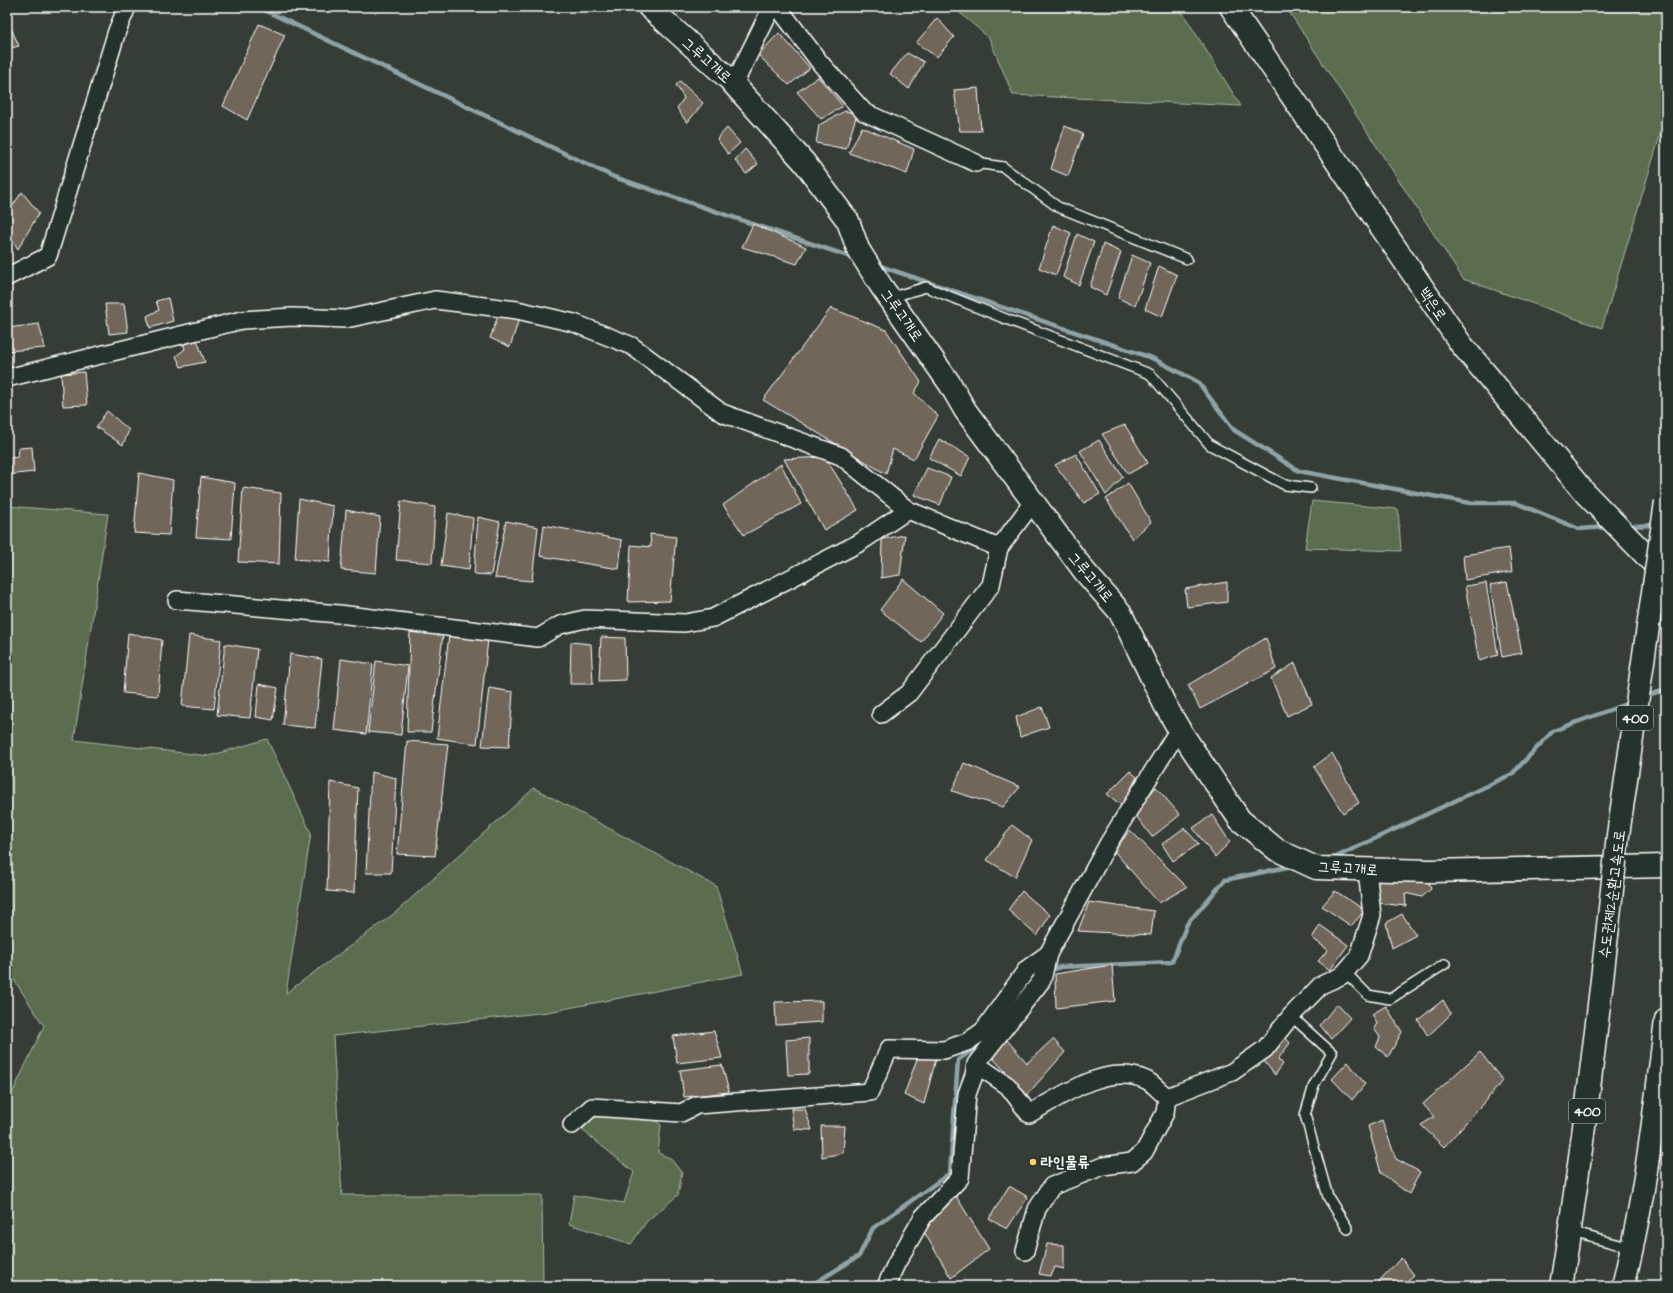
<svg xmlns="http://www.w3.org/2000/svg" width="1673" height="1293" font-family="'Architects Daughter','Poor Story',sans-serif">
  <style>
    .green { fill: #5b6d4f; stroke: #adb6a7 }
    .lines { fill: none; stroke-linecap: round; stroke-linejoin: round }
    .stream { stroke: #90a3a7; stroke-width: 4.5 }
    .building { fill: #71665a; stroke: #fff }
    .lane-casing { stroke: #fff; stroke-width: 12 }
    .street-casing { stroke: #fff; stroke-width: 20 }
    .secondary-casing { stroke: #fff; stroke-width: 25 }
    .highway-casing { stroke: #fff; stroke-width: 25 }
    .lane { stroke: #26332d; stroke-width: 9 }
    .street { stroke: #26332d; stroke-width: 17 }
    .secondary { stroke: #26332d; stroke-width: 22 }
    .highway { stroke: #26332d; stroke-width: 22 }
    .highway-bridge-casing { stroke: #fff; stroke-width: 25; stroke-linecap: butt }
    .highway-bridge { stroke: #26332d; stroke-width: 22 }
    .poi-dot { fill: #ffd166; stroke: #26332d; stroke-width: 1.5 }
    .labels { text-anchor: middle; stroke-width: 4; stroke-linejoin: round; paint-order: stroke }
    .shield { fill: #26332d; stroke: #bec2c0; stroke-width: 1 }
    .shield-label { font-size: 14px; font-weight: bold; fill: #fff }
    .street-label { font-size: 15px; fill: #fff; stroke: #26332d }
    .poi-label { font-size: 15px; font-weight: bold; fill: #fff; stroke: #26332d; text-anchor: start }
  </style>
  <rect width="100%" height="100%" fill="#353d36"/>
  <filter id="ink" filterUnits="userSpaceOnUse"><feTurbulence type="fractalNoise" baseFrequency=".025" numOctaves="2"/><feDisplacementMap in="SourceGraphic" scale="8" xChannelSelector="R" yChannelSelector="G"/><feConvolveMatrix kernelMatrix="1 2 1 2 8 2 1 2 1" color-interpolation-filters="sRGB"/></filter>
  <g filter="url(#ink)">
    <path class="green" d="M953,7H1179L1241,106L1013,95L989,38Z
      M1286,7H1666V128L1662,129L1602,328L1463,279Z
      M1312,501L1398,509L1401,551L1305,548Z
      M7,506L108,514L74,740L209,756L267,739L311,833L286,993L395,913L534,788L716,886L743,974L548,1012L333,1036L342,1195H542L543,1286H7V1104L44,1026L7,969Z
      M597,1112L650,1116L661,1125L658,1153L670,1158L682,1173L678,1195L647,1221L631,1244L569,1224L574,1195L624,1203L634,1172L582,1130Z"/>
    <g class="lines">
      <path class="stream" d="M258,7L614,177L854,258
        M877,265L1152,358L1198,382L1234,430L1299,471L1470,503H1516L1579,529L1608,527
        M1627,526L1656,525
        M1644,697L1666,689
        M1329,858L1336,857L1512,774L1553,731L1631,702
        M1048,971L1060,967L1172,962L1187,924L1225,880L1292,866
        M810,1286L859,1256L873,1228L950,1173L958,1060L981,1044L985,1038"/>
    </g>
    <path class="building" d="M937,18L954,37L937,57L916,43Z
      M7,19L19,46L7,49Z
      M259,24L285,35L247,120L223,106Z
      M779,33L810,68L789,85L758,55Z
      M907,53L924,62L909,89L890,74Z
      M818,77L843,106L821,119L797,92Z
      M680,81L703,103L687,123L677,108L684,98L676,85Z
      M978,88L981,131H960L954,90Z
      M845,111L857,114L846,149L816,143L819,125Z
      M1065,126L1083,134L1068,176L1051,169Z
      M862,127L914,149L907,174L849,153Z
      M727,128L740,143L728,154L717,139Z
      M745,149L758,164L746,174L735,160Z
      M22,192L39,213L18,249L7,232V214Z
      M753,224L806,247L797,264L742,247Z
      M1053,225L1071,233L1056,275L1039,268Z
      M1077,234L1094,242L1079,285L1063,277Z
      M1103,244L1121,252L1106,295L1090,287Z
      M1132,255L1150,263L1135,306L1118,298Z
      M1159,266L1177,275L1162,317L1145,309Z
      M168,298L173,321L150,328L147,316L159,310L156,301Z
      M105,304H124L128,332L109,334Z
      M831,308L886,330L921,382L914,393L938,416L914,459L893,449L886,474L763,400Z
      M499,313L519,319L510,347L490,338Z
      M39,324L45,348L7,351V328Z
      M196,337L205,362L181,367L176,356L185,349L182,341Z
      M84,372L87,405L63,406L61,374Z
      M107,411L129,430L123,445L96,427Z
      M1125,425L1148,463L1128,474L1102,434Z
      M939,439L970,457L961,476L929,458Z
      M1099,440L1123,477L1106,495L1080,451Z
      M32,447L34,472L7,475V458L18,457L19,448Z
      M1076,454L1100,494L1084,503L1055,465Z
      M825,457L858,510L824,530L784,459Z
      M781,464L801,504L744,535L723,505Z
      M927,468L951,477L940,505L914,495Z
      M139,473L173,480L169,535L134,533Z
      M201,477L235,483L231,539L196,537Z
      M1128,483L1151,522L1132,539L1106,499Z
      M243,488L281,493L279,564L238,562Z
      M299,499L333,506L330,562L295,559Z
      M401,501L435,507L432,563L396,560Z
      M346,510L380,517L376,573L341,570Z
      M448,513L473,518L469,570L441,566Z
      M478,517L500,522L491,575L474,574Z
      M506,521L538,527L532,581L495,578Z
      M544,525L622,540L619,569L540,556Z
      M650,534L676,537L670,601L628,602L631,545L651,547Z
      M905,535L900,575L881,578L882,539Z
      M1509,548L1512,572L1465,580L1463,555Z
      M903,579L943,613L921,642L880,610Z
      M1227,582V602L1187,607L1185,589Z
      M1507,582L1522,653L1502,657L1490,585Z
      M1486,583L1498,655L1479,661L1465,586Z
      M410,631L443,634L431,732H407Z
      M128,633L162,640L158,696L123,693Z
      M189,635L221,640L214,709L182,706Z
      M449,635L488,639L477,744L437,738Z
      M601,637L625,638L626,680L599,681Z
      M1266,638L1276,669L1200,709L1188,685Z
      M571,642L591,644L593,684H570Z
      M225,644L257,649L250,718L217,715Z
      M290,654L322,659L315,728L283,725Z
      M341,659L373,664L366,734L334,730Z
      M376,661L408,666L401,735L368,732Z
      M1295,663L1312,704L1287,716L1271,678Z
      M259,684L278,688L273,720L256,717Z
      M489,688L513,692L509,747L482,746Z
      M1042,707L1049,727L1020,737L1016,717Z
      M407,741L448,744L435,856L397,854Z
      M1332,753L1359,803L1343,813L1314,767Z
      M964,763L1020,787L1003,807L952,791Z
      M1130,771L1137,777L1122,806L1107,794Z
      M371,772L396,778L391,873H366Z
      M330,782L358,788L354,893L327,891Z
      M1156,787L1180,815L1152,837L1134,813Z
      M1212,815L1230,842L1215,857L1193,828Z
      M1012,825L1032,840L1015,877L987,860Z
      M1184,828L1199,844L1173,861L1162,844Z
      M1130,830L1187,887L1159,903L1114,851Z
      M1427,877L1431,889L1422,897L1405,893L1406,906L1377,903L1376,879Z
      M1022,891L1050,915L1037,936L1008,910Z
      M1335,891L1365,910L1351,926L1322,906Z
      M1089,902L1154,911L1151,935L1078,931Z
      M1402,914L1416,935L1392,948L1386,923Z
      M1320,925L1348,945L1330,970L1318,961L1328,950L1312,938Z
      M1112,965L1115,1001L1056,1008L1055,974Z
      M1443,1000L1451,1014L1428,1036L1418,1020Z
      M822,1001V1022L776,1025L775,1002Z
      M1337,1004L1350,1018L1331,1039L1320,1025Z
      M1386,1006L1402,1032L1388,1057L1376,1047L1380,1037L1374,1029L1377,1023L1372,1014Z
      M714,1031L722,1058L677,1063L673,1036Z
      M1284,1036L1290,1043L1278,1059L1283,1064L1275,1075L1264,1061Z
      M809,1038V1074L788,1075L786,1040Z
      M1006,1039L1027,1063L1053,1039L1065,1052L1027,1095L991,1056Z
      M1480,1052L1503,1081L1444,1147L1421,1125L1434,1117L1423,1104Z
      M937,1055L924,1104L904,1095L918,1056Z
      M1348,1062L1365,1084L1352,1100L1332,1079Z
      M722,1065L729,1092L684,1097L680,1070Z
      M791,1109H805L812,1130L794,1129Z
      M1382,1120L1396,1159L1420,1172L1409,1194L1381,1173L1368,1126Z
      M821,1126H845L843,1153L822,1157Z
      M1009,1186L1028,1197L1007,1229L989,1219Z
      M956,1196L989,1249L951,1278L923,1230Z
      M1047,1244L1064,1245V1269L1055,1267L1051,1276L1039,1274Z
      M1401,1258L1414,1275L1401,1286H1383L1379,1281Z"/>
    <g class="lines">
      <defs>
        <path id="lane" d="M976,163L1003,167L1058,207L1187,259
          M889,298L926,287L1006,319L1150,374L1210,445L1285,485L1311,488
          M1345,972L1368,995L1390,999L1445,964
          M1291,1016L1332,1053L1314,1085L1305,1115L1328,1197L1348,1229
          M1570,1232L1632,1248"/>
        <path id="street" d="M778,7L821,64L864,112L976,163
          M734,84L772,7
          M7,277L48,256L117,31L127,7
          M7,378L242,320L293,317L346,319L435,300L517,310L574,323L632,346L722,413L841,456L908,510L999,548
          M177,600L339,614L538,638L560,625L585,619L685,623L713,618L859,543L908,510
          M881,714L909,693L991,585L999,548L1033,502
          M976,1064L1008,1086L1029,1114C1062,1096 1107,1062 1146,1080C1153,1083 1160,1092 1167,1097
          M1167,1097L1232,1072L1265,1049L1291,1016L1321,985L1341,976L1345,972L1359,956L1372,915L1367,870
          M572,1125L592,1107L681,1113L697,1105L870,1092L889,1049L944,1050L967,1042L983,1031L1027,969L1048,954
          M1025,1251L1037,1209L1052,1186L1103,1166L1132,1162L1144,1152L1165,1113L1167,1097
          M886,1286L896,1264L923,1217L960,1178L967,1094L974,1075L976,1064L1042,980L1048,954L1108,844L1179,729"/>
        <path id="secondary" d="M649,7L729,79L804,162L848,221L858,249L881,286L950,384L965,410L1085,572L1120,612L1165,705L1179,729L1240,820L1277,850L1316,868L1431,871L1666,866
          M1231,7L1461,344L1585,493L1666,576"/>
        <path id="highway" d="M1561,1286C1580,1169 1594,1052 1607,935
          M1623,1286C1645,1199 1655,1109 1666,1020"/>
      </defs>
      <use href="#lane" class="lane-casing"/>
      <use href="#street" class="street-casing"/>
      <use href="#secondary" class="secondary-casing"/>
      <use href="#highway" class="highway-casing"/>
      <use href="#lane" class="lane"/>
      <use href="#street" class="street"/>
      <use href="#secondary" class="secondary"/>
      <use href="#highway" class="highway"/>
      <defs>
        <path id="highway-bridge" d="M1607,935L1618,835L1666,502"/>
      </defs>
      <use href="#highway-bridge" class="highway-bridge-casing"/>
      <use href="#highway-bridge" class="highway-bridge"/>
    </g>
  </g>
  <circle class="poi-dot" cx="1033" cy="1162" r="4"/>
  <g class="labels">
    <g class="shield">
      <rect x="1617" y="706" width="36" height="24" rx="3"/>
      <rect x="1569" y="1099" width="36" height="24" rx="3"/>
    </g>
    <g class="shield-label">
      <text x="1635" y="723">400</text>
      <text x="1587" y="1116">400</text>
    </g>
    <g class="street-label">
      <text transform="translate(707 60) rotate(42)" y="5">그루고개로</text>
      <text transform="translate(1433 304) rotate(56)" y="5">백은로</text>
      <text transform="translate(902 315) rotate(55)" y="5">그루고개로</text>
      <text transform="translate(1091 577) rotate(50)" y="5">그루고개로</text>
      <text transform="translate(1348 868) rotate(4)" y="5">그루고개로</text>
      <text transform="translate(1612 894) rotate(-83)" y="5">수도권제2순환고속도로</text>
    </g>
    <g class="poi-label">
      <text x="1041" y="1167">라인물류</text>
    </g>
  </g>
  <rect width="1673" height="1293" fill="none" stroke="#26332d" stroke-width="24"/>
  <rect x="12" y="12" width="1649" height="1269" fill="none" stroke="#fff" stroke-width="1.5" filter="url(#ink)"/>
</svg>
